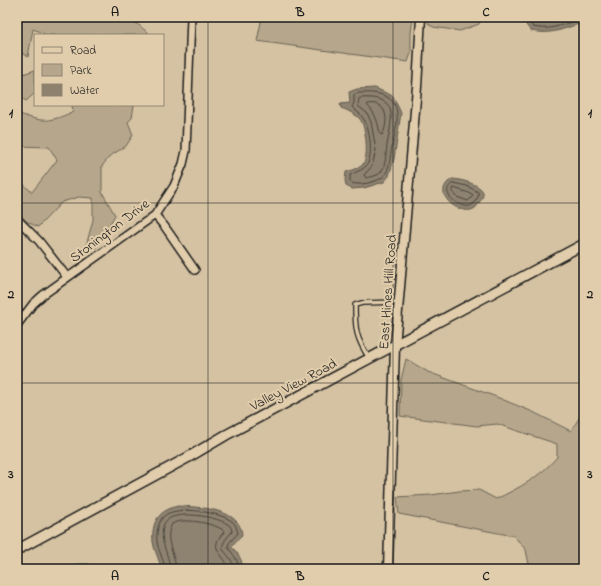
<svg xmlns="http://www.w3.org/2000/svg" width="601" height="586" font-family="'Indie Flower',sans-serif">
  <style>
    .green { fill: #b6a78c; stroke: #696254 }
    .water { fill: #8e826f; stroke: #60594e }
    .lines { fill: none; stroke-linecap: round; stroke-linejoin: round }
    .shore { stroke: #4a453d; stroke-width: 1 }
    .service-casing { stroke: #1c1c1c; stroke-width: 6 }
    .minor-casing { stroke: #1c1c1c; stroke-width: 10 }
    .tertiary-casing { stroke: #1c1c1c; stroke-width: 11 }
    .secondary-casing { stroke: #1c1c1c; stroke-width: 12 }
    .service { stroke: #e1cdab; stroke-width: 3.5 }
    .minor { stroke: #e1cdab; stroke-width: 7 }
    .tertiary { stroke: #e1cdab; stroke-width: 8 }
    .secondary { stroke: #e1cdab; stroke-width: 9 }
    .grid { fill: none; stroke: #1c1c1c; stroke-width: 1; stroke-opacity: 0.55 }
    .labels { text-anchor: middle; stroke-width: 4; stroke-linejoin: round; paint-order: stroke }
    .street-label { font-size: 14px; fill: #1c1c1c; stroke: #e1cdab }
    .neatline { fill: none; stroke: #1c1c1c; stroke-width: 1.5 }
    .grid-label { font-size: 13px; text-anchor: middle; font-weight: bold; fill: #1c1c1c }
  </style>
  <rect width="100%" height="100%" fill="#d5c2a2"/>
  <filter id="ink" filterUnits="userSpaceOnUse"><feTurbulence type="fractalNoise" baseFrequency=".025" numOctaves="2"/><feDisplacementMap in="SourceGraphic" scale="8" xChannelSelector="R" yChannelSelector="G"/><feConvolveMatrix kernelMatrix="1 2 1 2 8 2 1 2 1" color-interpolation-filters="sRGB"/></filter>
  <g filter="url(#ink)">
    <path class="green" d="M20,17L59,20L63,17C82,17 117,13 134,22C140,25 145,31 151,35H47L33,29L28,57L17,50V21Z
      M262,17H413L411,33V53L408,62L257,41Z
      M428,17H482L479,24L460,31L433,27L428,23Z
      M35,70V93L26,101L17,95V76Z
      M72,105H134L132,118L128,122L133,135L126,146L110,156L102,166V192L115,215L96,248L86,246L93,220V198L79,197L62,202L38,227L26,221L17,211V175L26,187L32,192L57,160L49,147L17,146V118L20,114C44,123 49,122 73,112Z
      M406,359L428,372L494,396L533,412L571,431L581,415L584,400V569H530L526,550L514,536L399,514L397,497L431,495L459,491L479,490L496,499C519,488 540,477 557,457V444L497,424L477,426L400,416L401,380Z
      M78,564H88L97,569H67Z"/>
    <path class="water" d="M531,17H584V23C572,25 562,31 550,32C544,33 537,32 531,31L526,25Z
      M375,88L393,96L401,113L394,159L389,176L384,182L364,188L352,189L346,186L345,180L346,172C352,170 359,169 363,164C369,157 366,127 360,119C355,114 347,110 341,108L340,104L350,103L349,92L357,89Z
      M452,179C459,179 480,184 483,192C484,196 481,200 479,203C477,205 477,207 475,208C463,218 428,194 452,179Z
      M178,506C198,507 242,508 242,536L231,546C238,553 242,559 243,569H161C160,560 154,551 153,542C151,522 159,510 178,506Z"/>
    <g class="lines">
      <path class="shore" d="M534,17L531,24L533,27C556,32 564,21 584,20
        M359,93C374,92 395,93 397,113C398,124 394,136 392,147C390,156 390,169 384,176C379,182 356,187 350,182V175C355,172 361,171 366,166C374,158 370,127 363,118C361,113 355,111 352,107L354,103V95Z
        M360,98C400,95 392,117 387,145C386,153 386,165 381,172C378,176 370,177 366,178L364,175L372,166L376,150L371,122L367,113L358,106L359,99Z
        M368,104C388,100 389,123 382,135L380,134C378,123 376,114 368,106Z
        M453,183L467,186L478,192C479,196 478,197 476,200C475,201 473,205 472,205C463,211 436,193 453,183Z
        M454,188L472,194L473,196L468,201L457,197L453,192Z
        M165,569C164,559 158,551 157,542C156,534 158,521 164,516C176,505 221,512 233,522C236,525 237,530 238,533L229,543L228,547C233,555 237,557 239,569
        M170,569C169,552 158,542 164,524C170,508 220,516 230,526C231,528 232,530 232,532C211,554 231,548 234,569
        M176,569C175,553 163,539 172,524C182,517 213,523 223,530L224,532C206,551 226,553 228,569"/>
      <defs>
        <path id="service" d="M369,358C356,338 355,329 355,305L362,303L398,302"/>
        <path id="minor" d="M155,215L165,227L195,270
          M17,219L39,241L67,277
          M17,325L33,304L43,295L155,215L174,186L183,164L186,151L191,17"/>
        <path id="tertiary" d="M388,569L395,346L417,87L421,17"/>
        <path id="secondary" d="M17,550L187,458L226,435L584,244"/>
      </defs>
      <use href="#service" class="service-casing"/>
      <use href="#minor" class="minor-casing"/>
      <use href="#tertiary" class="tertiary-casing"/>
      <use href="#secondary" class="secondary-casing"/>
      <use href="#service" class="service"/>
      <use href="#minor" class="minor"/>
      <use href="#tertiary" class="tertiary"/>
      <use href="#secondary" class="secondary"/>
    </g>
  </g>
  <path class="grid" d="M208,17V569M393,17V569M17,203H584M17,383H584"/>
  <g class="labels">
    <g class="street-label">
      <text transform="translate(109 230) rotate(-37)" y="5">Stonington Drive</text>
      <text transform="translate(387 292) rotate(-86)" y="5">East Hines Hill Road</text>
      <text transform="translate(293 384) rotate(-28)" y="5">Valley View Road</text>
    </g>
  </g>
  <rect width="601" height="586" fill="none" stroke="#e1cdab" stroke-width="44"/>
  <rect x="34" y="34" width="130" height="72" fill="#e1cdab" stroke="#928672"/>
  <rect x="42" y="47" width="20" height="6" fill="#e1cdab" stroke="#928672"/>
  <text x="70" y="54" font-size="12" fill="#1c1c1c">Road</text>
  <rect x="42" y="64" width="20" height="12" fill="#b6a78c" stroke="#928672"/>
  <text x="70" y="74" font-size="12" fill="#1c1c1c">Park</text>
  <rect x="42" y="84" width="20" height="12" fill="#8e826f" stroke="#928672"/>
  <text x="70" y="94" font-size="12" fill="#1c1c1c">Water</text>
  <rect x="22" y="22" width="557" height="542" class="neatline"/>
  <g class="grid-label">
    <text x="115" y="16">A</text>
    <text x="300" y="16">B</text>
    <text x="486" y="16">C</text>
    <text x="11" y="117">1</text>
    <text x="590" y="117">1</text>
    <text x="11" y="298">2</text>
    <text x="590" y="298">2</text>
    <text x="11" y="478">3</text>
    <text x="590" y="478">3</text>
    <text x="115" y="580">A</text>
    <text x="300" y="580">B</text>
    <text x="486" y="580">C</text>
  </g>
</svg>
